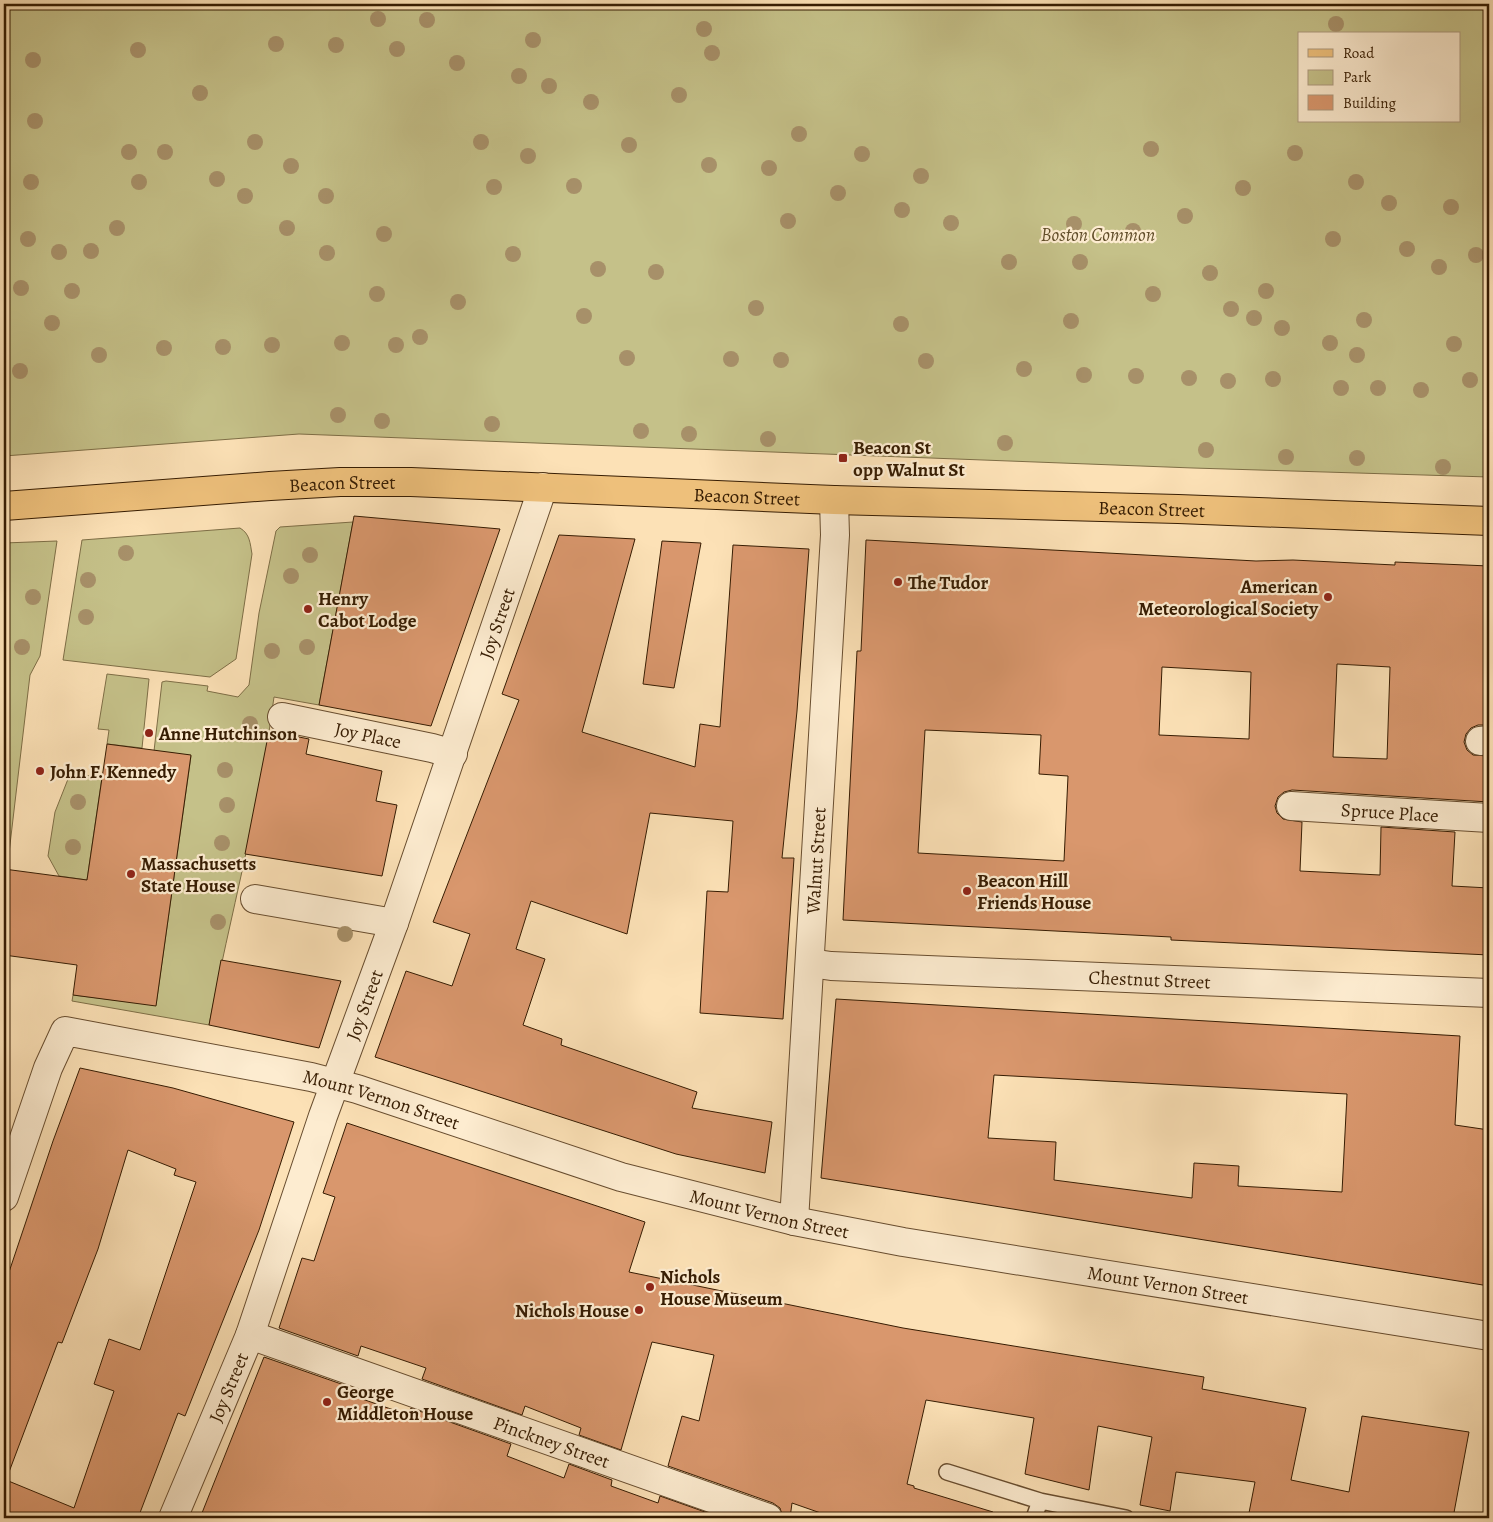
<svg xmlns="http://www.w3.org/2000/svg" width="1493" height="1522" font-family="Alegreya,serif">
  <style>
    .green { fill: #c5c189; stroke: #7e6e46; fill-rule: evenodd }
    .building { fill: #d9976d; stroke: #361c02; fill-rule: evenodd }
    .lines { fill: none; stroke-linecap: round; stroke-linejoin: round }
    .lane-casing { stroke: #684d2f; stroke-width: 18 }
    .street-casing { stroke: #684d2f; stroke-width: 30 }
    .primary-casing { stroke: #361c02; stroke-width: 30 }
    .lane { stroke: #fdecd0; stroke-width: 15 }
    .street { stroke: #fdecd0; stroke-width: 28 }
    .primary { stroke: #eec07b; stroke-width: 28 }
    .tree { fill: #a79069 }
    .poi-dot { fill: #8f2418; stroke: #fdecd0; stroke-width: 2 }
    .labels { text-anchor: middle; stroke-width: 4.5; stroke-linejoin: round; paint-order: stroke }
    .park-label { font-size: 19px; font-style: italic; fill: #614e2a; stroke: #fdecd0 }
    .poi-label { font-size: 19px; font-weight: bold; fill: #361c02; stroke: #fdecd0; text-anchor: start }
    .street-label { font-size: 19px; fill: #361c02; stroke: #fdecd0 }
  </style>
  <rect width="100%" height="100%" fill="#fce1b6"/>
  <filter id="stains"><feTurbulence type="fractalNoise" baseFrequency=".004" numOctaves="4"/><feColorMatrix values="0 0 0 0 .2 0 0 0 0 .09 0 0 0 0 .02 0 0 0 .5 -.17"/></filter>
  <radialGradient id="worn" r=".72"><stop offset=".6" stop-color="#630" stop-opacity="0"/><stop offset="1" stop-color="#630" stop-opacity=".3"/></radialGradient>
  <path class="green" d="M4,4H1489V477L1193,468L299,434L4,456ZM1299,34H1459V121H1299Z
    M353,522L319,705L274,697C260,808 230,916 209,1025L72,1001L73,995L156,1005L191,756L154,751L162,682L166,681L208,686L207,691L238,697L249,685L259,613L276,531L280,527Z
    M240,528C250,534 250,543 252,554L236,659L210,677L63,660L82,540Z
    M57,541L40,656L30,675L9,853L4,856V543Z
    M107,674L149,679L142,748L107,744L109,730L98,729Z
    M70,774L102,777L87,880L59,876L48,856L55,812Z"/>
  <path class="building" d="M354,516L500,529L431,726L319,705Z
    M559,535L635,539L582,732L695,767L700,724L720,727L733,545L809,549L797,711L782,858H794L783,1019L700,1013L707,891L728,892L733,821L650,813L627,934L531,901L516,949L545,959L523,1025L562,1039L561,1045L697,1092L692,1108L772,1122L765,1173L676,1154L375,1057L406,971L452,986L470,934L433,922L519,700L502,694Z
    M866,540L1256,561L1293,560L1395,565V562L1489,566V725H1478L1471,728L1466,734L1464,742L1467,750L1473,755L1489,756V802L1292,790L1284,792L1278,797L1275,806L1277,813L1283,819L1302,822L1300,871L1380,875L1381,827L1455,832L1452,886L1489,888V955L1171,940V937L843,920L857,651H861ZM1337,664L1390,667L1387,759L1333,757ZM1162,667L1251,672L1249,739L1159,735ZM925,730L1041,735L1039,774L1068,776L1064,861L918,853Z
    M662,541L701,543L674,688L643,684Z
    M269,731L309,739L306,754L382,771L376,801L397,805L382,876L245,854Z
    M107,744L191,755L156,1006L73,995L77,965L4,955V869L87,880Z
    M221,960L341,981L319,1048L209,1025Z
    M836,999L1460,1036L1455,1125L1489,1130V1286L821,1178ZM994,1075L1347,1094L1342,1192L1238,1186L1239,1166L1194,1163L1192,1198L1054,1180L1056,1142L988,1138Z
    M80,1068L173,1088L294,1122L259,1230L185,1416L178,1413L138,1518H4V1287L53,1141ZM128,1150L176,1169L174,1175L196,1182L140,1350L109,1339L94,1384L114,1391L74,1508L6,1480L58,1342L62,1343L98,1249Z
    M347,1123L645,1222L629,1272L903,1328L1204,1377L1202,1389L1306,1408L1291,1480L1349,1492L1362,1416L1469,1432L1453,1518H1248L1255,1482L1176,1472L1170,1511L1140,1505L1152,1437L1098,1426L1089,1490L1025,1474L1034,1418L926,1400L907,1484L914,1486V1488L993,1512L992,1518H835L792,1503L790,1518H783L780,1508L773,1503L668,1466L682,1416L699,1421L714,1355L652,1342L621,1450L579,1435L581,1428L525,1406L522,1415L422,1379L426,1368L361,1346L358,1356L279,1328L302,1258L314,1261L335,1197L323,1193Z
    M264,1357L347,1386L345,1393L408,1415L411,1408L511,1444L507,1456L564,1478L569,1464L612,1480L611,1486L658,1503L660,1496L722,1518H200Z"/>
  <g class="lines">
    <defs>
      <path id="lane" d="M947,1472L1040,1501
        M1034,1518L1040,1501L1126,1518"/>
      <g id="street">
        <path id="s1" d="M282,717L432,748L453,754"/>
        <path d="M1480,741L1489,740"/>
        <path id="s2" d="M1291,806L1489,818"/>
        <path d="M255,899L394,923"/>
        <path id="s3" d="M810,963L831,966L1489,993"/>
        <path id="s4" d="M4,1197L48,1068L65,1031L311,1077L357,1089L621,1177L794,1221L903,1242L1489,1336"/>
        <path id="s5" d="M794,1221L835,535L834,500"/>
        <path id="s6" d="M250,1335L768,1518"/>
        <path id="s7" d="M173,1518L250,1335L323,1116L394,923L543,487"/>
      </g>
      <g id="primary">
        <path id="s8" d="M4,506L270,486L340,482H411L834,500L1178,509L1489,521"/>
      </g>
    </defs>
    <use href="#lane" class="lane-casing"/>
    <use href="#street" class="street-casing"/>
    <use href="#primary" class="primary-casing"/>
    <use href="#lane" class="lane"/>
    <use href="#street" class="street"/>
    <use href="#primary" class="primary"/>
  </g>
  <g class="tree">
    <circle cx="378" cy="19" r="8"/>
    <circle cx="427" cy="20" r="8"/>
    <circle cx="1336" cy="24" r="8"/>
    <circle cx="704" cy="29" r="8"/>
    <circle cx="533" cy="40" r="8"/>
    <circle cx="276" cy="44" r="8"/>
    <circle cx="336" cy="45" r="8"/>
    <circle cx="397" cy="49" r="8"/>
    <circle cx="138" cy="50" r="8"/>
    <circle cx="712" cy="53" r="8"/>
    <circle cx="33" cy="60" r="8"/>
    <circle cx="457" cy="63" r="8"/>
    <circle cx="519" cy="76" r="8"/>
    <circle cx="549" cy="86" r="8"/>
    <circle cx="200" cy="93" r="8"/>
    <circle cx="679" cy="95" r="8"/>
    <circle cx="591" cy="102" r="8"/>
    <circle cx="35" cy="121" r="8"/>
    <circle cx="799" cy="134" r="8"/>
    <circle cx="255" cy="142" r="8"/>
    <circle cx="481" cy="142" r="8"/>
    <circle cx="629" cy="145" r="8"/>
    <circle cx="1151" cy="149" r="8"/>
    <circle cx="129" cy="152" r="8"/>
    <circle cx="165" cy="152" r="8"/>
    <circle cx="1295" cy="153" r="8"/>
    <circle cx="862" cy="154" r="8"/>
    <circle cx="528" cy="156" r="8"/>
    <circle cx="709" cy="165" r="8"/>
    <circle cx="291" cy="166" r="8"/>
    <circle cx="769" cy="168" r="8"/>
    <circle cx="921" cy="176" r="8"/>
    <circle cx="217" cy="179" r="8"/>
    <circle cx="31" cy="182" r="8"/>
    <circle cx="139" cy="182" r="8"/>
    <circle cx="1356" cy="182" r="8"/>
    <circle cx="574" cy="186" r="8"/>
    <circle cx="494" cy="187" r="8"/>
    <circle cx="1243" cy="188" r="8"/>
    <circle cx="838" cy="193" r="8"/>
    <circle cx="245" cy="196" r="8"/>
    <circle cx="326" cy="196" r="8"/>
    <circle cx="1389" cy="203" r="8"/>
    <circle cx="1451" cy="207" r="8"/>
    <circle cx="902" cy="210" r="8"/>
    <circle cx="1185" cy="216" r="8"/>
    <circle cx="788" cy="221" r="8"/>
    <circle cx="951" cy="223" r="8"/>
    <circle cx="1074" cy="224" r="8"/>
    <circle cx="117" cy="228" r="8"/>
    <circle cx="287" cy="228" r="8"/>
    <circle cx="1133" cy="231" r="8"/>
    <circle cx="384" cy="234" r="8"/>
    <circle cx="28" cy="239" r="8"/>
    <circle cx="1333" cy="239" r="8"/>
    <circle cx="1407" cy="249" r="8"/>
    <circle cx="91" cy="251" r="8"/>
    <circle cx="59" cy="252" r="8"/>
    <circle cx="327" cy="253" r="8"/>
    <circle cx="513" cy="254" r="8"/>
    <circle cx="1476" cy="255" r="8"/>
    <circle cx="1009" cy="262" r="8"/>
    <circle cx="1080" cy="262" r="8"/>
    <circle cx="1439" cy="267" r="8"/>
    <circle cx="598" cy="269" r="8"/>
    <circle cx="656" cy="272" r="8"/>
    <circle cx="1210" cy="273" r="8"/>
    <circle cx="21" cy="288" r="8"/>
    <circle cx="72" cy="291" r="8"/>
    <circle cx="1266" cy="291" r="8"/>
    <circle cx="377" cy="294" r="8"/>
    <circle cx="1153" cy="294" r="8"/>
    <circle cx="458" cy="302" r="8"/>
    <circle cx="756" cy="308" r="8"/>
    <circle cx="1231" cy="309" r="8"/>
    <circle cx="584" cy="316" r="8"/>
    <circle cx="1254" cy="318" r="8"/>
    <circle cx="1364" cy="320" r="8"/>
    <circle cx="1071" cy="321" r="8"/>
    <circle cx="52" cy="323" r="8"/>
    <circle cx="901" cy="324" r="8"/>
    <circle cx="1282" cy="328" r="8"/>
    <circle cx="420" cy="337" r="8"/>
    <circle cx="342" cy="343" r="8"/>
    <circle cx="1330" cy="343" r="8"/>
    <circle cx="1454" cy="344" r="8"/>
    <circle cx="272" cy="345" r="8"/>
    <circle cx="396" cy="345" r="8"/>
    <circle cx="223" cy="347" r="8"/>
    <circle cx="164" cy="348" r="8"/>
    <circle cx="99" cy="355" r="8"/>
    <circle cx="1357" cy="355" r="8"/>
    <circle cx="627" cy="358" r="8"/>
    <circle cx="731" cy="359" r="8"/>
    <circle cx="781" cy="360" r="8"/>
    <circle cx="926" cy="361" r="8"/>
    <circle cx="1024" cy="369" r="8"/>
    <circle cx="20" cy="371" r="8"/>
    <circle cx="1084" cy="375" r="8"/>
    <circle cx="1136" cy="376" r="8"/>
    <circle cx="1189" cy="378" r="8"/>
    <circle cx="1273" cy="379" r="8"/>
    <circle cx="1470" cy="380" r="8"/>
    <circle cx="1228" cy="381" r="8"/>
    <circle cx="1341" cy="388" r="8"/>
    <circle cx="1378" cy="388" r="8"/>
    <circle cx="1421" cy="390" r="8"/>
    <circle cx="338" cy="415" r="8"/>
    <circle cx="382" cy="421" r="8"/>
    <circle cx="492" cy="424" r="8"/>
    <circle cx="641" cy="431" r="8"/>
    <circle cx="689" cy="434" r="8"/>
    <circle cx="768" cy="439" r="8"/>
    <circle cx="1005" cy="443" r="8"/>
    <circle cx="1206" cy="450" r="8"/>
    <circle cx="1286" cy="457" r="8"/>
    <circle cx="1357" cy="458" r="8"/>
    <circle cx="1443" cy="467" r="8"/>
    <circle cx="126" cy="553" r="8"/>
    <circle cx="310" cy="555" r="8"/>
    <circle cx="291" cy="576" r="8"/>
    <circle cx="88" cy="580" r="8"/>
    <circle cx="33" cy="597" r="8"/>
    <circle cx="86" cy="617" r="8"/>
    <circle cx="22" cy="647" r="8"/>
    <circle cx="307" cy="647" r="8"/>
    <circle cx="272" cy="651" r="8"/>
    <circle cx="250" cy="724" r="8"/>
    <circle cx="225" cy="770" r="8"/>
    <circle cx="78" cy="802" r="8"/>
    <circle cx="227" cy="805" r="8"/>
    <circle cx="222" cy="843" r="8"/>
    <circle cx="73" cy="847" r="8"/>
    <circle cx="218" cy="922" r="8"/>
    <circle cx="345" cy="934" r="8"/>
  </g>
  <g class="poi-dot">
    <rect x="838" y="453" width="10" height="10" rx="2.5"/>
    <circle cx="898" cy="582" r="5"/>
    <circle cx="1328" cy="597" r="5"/>
    <circle cx="308" cy="609" r="5"/>
    <circle cx="149" cy="733" r="5"/>
    <circle cx="40" cy="771" r="5"/>
    <circle cx="131" cy="874" r="5"/>
    <circle cx="967" cy="891" r="5"/>
    <circle cx="650" cy="1287" r="5"/>
    <circle cx="639" cy="1310" r="5"/>
    <circle cx="327" cy="1402" r="5"/>
  </g>
  <g class="labels">
    <g class="park-label">
      <text x="1098" y="241">Boston Common</text>
    </g>
    <g class="poi-label">
      <text x="853" y="454">Beacon St<tspan x="853" dy="22">opp Walnut St</tspan></text>
      <text x="908" y="589">The Tudor</text>
      <text x="1318" y="593" text-anchor="end">American<tspan x="1318" dy="22">Meteorological Society</tspan></text>
      <text x="318" y="605">Henry<tspan x="318" dy="22">Cabot Lodge</tspan></text>
      <text x="159" y="740">Anne Hutchinson</text>
      <text x="50" y="778">John F. Kennedy</text>
      <text x="141" y="870">Massachusetts<tspan x="141" dy="22">State House</tspan></text>
      <text x="977" y="887">Beacon Hill<tspan x="977" dy="22">Friends House</tspan></text>
      <text x="660" y="1283">Nichols<tspan x="660" dy="22">House Museum</tspan></text>
      <text x="629" y="1317" text-anchor="end">Nichols House</text>
      <text x="337" y="1398">George<tspan x="337" dy="22">Middleton House</tspan></text>
    </g>
    <g class="street-label">
      <text dy="7" stroke="none"><textPath href="#s8" startOffset="339">Beacon Street</textPath></text>
      <text dy="7" stroke="none"><textPath href="#s8" startOffset="744">Beacon Street</textPath></text>
      <text dy="7" stroke="none"><textPath href="#s8" startOffset="1149">Beacon Street</textPath></text>
      <text dy="7" stroke="none"><textPath href="#s7" startOffset="952">Joy Street</textPath></text>
      <text dy="7" stroke="none"><textPath href="#s1" startOffset="88">Joy Place</textPath></text>
      <text dy="7" stroke="none"><textPath href="#s2" startOffset="99">Spruce Place</textPath></text>
      <text dy="7" stroke="none"><textPath href="#s5" startOffset="361">Walnut Street</textPath></text>
      <text dy="7" stroke="none"><textPath href="#s3" startOffset="340">Chestnut Street</textPath></text>
      <text dy="7" stroke="none"><textPath href="#s7" startOffset="548">Joy Street</textPath></text>
      <text dy="7" stroke="none"><textPath href="#s4" startOffset="501">Mount Vernon Street</textPath></text>
      <text dy="7" stroke="none"><textPath href="#s4" startOffset="906">Mount Vernon Street</textPath></text>
      <text dy="7" stroke="none"><textPath href="#s4" startOffset="1311">Mount Vernon Street</textPath></text>
      <text dy="7" stroke="none"><textPath href="#s7" startOffset="142">Joy Street</textPath></text>
      <text dy="7" stroke="none"><textPath href="#s6" startOffset="320">Pinckney Street</textPath></text>
    </g>
  </g>
  <rect width="1493" height="1522" fill="none" stroke="#fce1b6" stroke-width="20"/>
  <rect x="5" y="5" width="1483" height="1512" fill="none" stroke="#361c02" stroke-width="2.5"/>
  <rect x="10" y="10" width="1473" height="1502" fill="none" stroke="#361c02"/>
  <rect x="1298" y="32" width="162" height="90" fill="#fdecd0" stroke="#ad997e"/>
  <rect x="1308" y="49" width="25" height="8" fill="#eec07b" stroke="#ad997e"/>
  <text x="1343" y="58" font-size="15" fill="#361c02">Road</text>
  <rect x="1308" y="70" width="25" height="15" fill="#c5c189" stroke="#ad997e"/>
  <text x="1343" y="82" font-size="15" fill="#361c02">Park</text>
  <rect x="1308" y="95" width="25" height="15" fill="#d9976d" stroke="#ad997e"/>
  <text x="1343" y="108" font-size="15" fill="#361c02">Building</text>
  <rect width="100%" height="100%" filter="url(#stains)"/>
  <rect width="100%" height="100%" fill="url(#worn)"/>
</svg>
